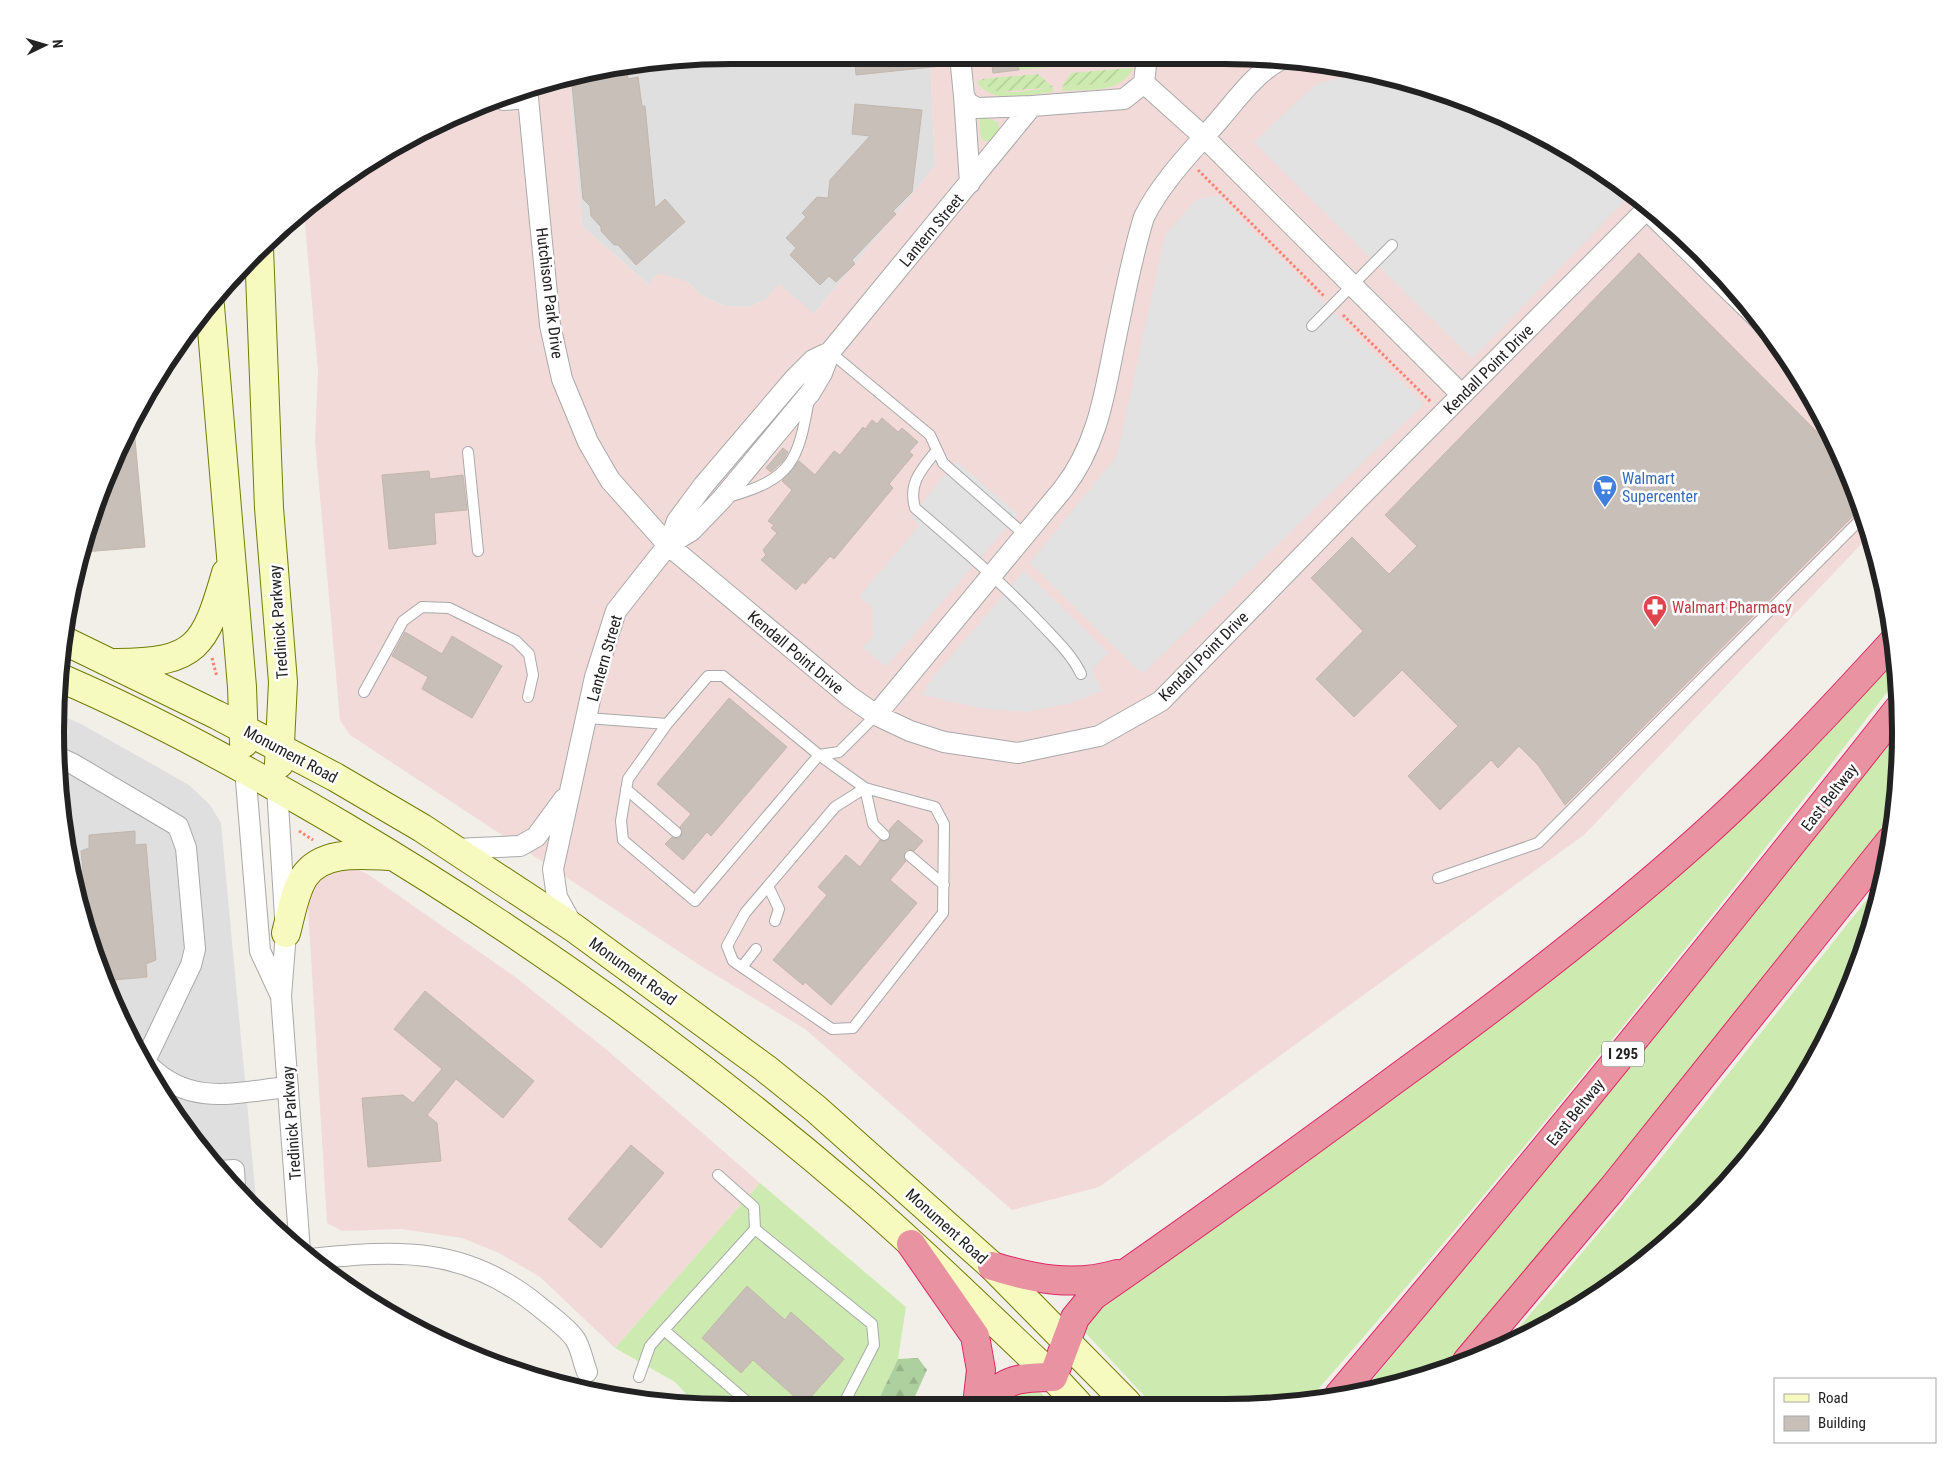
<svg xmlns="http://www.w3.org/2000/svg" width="1956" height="1463" font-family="'Roboto Condensed',sans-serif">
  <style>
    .residential { fill: #e0dfdf }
    .commercial { fill: #f2dad9 }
    .grass { fill: #cdebb0 }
    .forest { fill: url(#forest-firs) }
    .garden { fill: url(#garden-furrows) }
    .parking { fill: #e2e2e2 }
    .building { fill: #c7bfb8; stroke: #c4b6ab }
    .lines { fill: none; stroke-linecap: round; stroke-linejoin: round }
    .lane-casing { stroke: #a9a9a9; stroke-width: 12 }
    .street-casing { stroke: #a9a9a9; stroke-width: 22 }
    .secondary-casing { stroke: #707d05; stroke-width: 30 }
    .highway-casing { stroke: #dc2a67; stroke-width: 30 }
    .path { stroke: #fa8072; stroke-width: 3; stroke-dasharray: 2.5 2.5; stroke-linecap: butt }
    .lane { stroke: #fff; stroke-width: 10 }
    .street { stroke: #fff; stroke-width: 20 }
    .secondary { stroke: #f7fabf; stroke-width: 28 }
    .highway { stroke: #e892a2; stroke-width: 28 }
    .labels { text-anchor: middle; stroke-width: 5; stroke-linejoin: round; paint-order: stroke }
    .shield { fill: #fff; stroke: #646464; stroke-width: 1 }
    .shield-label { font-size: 15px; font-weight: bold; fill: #222 }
    .street-label { font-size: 16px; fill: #222; stroke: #fff }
    .shop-label { font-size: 16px; fill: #366cbe; stroke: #fff; text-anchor: start }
    .health-label { font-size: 16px; fill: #be3a42; stroke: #fff; text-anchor: start }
    .rim { fill: none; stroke: #222; stroke-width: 6 }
  </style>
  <defs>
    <pattern id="forest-firs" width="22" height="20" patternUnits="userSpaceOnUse" patternTransform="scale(1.25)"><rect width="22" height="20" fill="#add19e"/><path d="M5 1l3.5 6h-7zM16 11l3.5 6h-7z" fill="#95b388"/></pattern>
    <pattern id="garden-furrows" width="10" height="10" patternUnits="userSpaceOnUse" patternTransform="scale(1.25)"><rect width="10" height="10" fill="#cdebb0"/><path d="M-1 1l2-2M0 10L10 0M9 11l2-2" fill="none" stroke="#b0c997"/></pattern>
  </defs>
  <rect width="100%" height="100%" fill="#f2efe9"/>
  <path class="residential" d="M732,55L930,56L935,166L814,314L765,300L747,307L724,306L701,295L688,282L649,285L582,226L569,76Z
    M60,715L81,724L189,785L210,805L221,823L257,1210L195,1143L106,990L78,906L56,776Z"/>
  <path class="commercial" d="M930,56H1268L1399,78L1484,107L1600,169L1703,253L1761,320L1831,433L1870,535L1584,835L1099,1187L1012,1210L805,1029L704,968L350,735L340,720L315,441L318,370L304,214L393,146L556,78L569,76L582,226L649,285L658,273L688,282L701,295L724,306L747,307L765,300L779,284L814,314L935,166Z
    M353,867L369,875L514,976L607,1050L760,1183L615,1348L540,1277L499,1253L462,1238L401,1229L342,1231L327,1223L308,908L312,887L328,871Z"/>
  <path class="grass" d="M1017,56H1050L1051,67L1019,70Z
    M1130,68H1134C1120,94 1088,89 1063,91L1062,86C1086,84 1113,88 1130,68Z
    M982,79C994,101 1033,89 1053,87V92C1029,94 992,106 977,82Z
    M981,116L998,122L999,129L991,141H983L981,138L979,119Z
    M1894,654L1898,678C1707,925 1512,1168 1307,1402L1151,1403L1081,1328L1090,1312L1440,1053Z
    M1898,730L1895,813L1545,1252L1449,1366L1366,1388L1739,930Z
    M1881,882L1865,949L1810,1070L1733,1178L1721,1189L1730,1172L1689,1219L1636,1268L1506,1343L1654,1167Z
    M760,1183L906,1307L898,1359L876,1405L697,1406L675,1382L615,1348Z
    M1034,1387L1053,1404H996L1003,1397Z"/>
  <path class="forest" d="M918,1358L927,1370L911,1405H876L898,1359Z"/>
  <path class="garden" d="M1085,56H1130L1126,60L1078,64Z
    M1130,68C1113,88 1086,84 1062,86L1071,73Z
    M1038,74L1053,87L998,92L990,89L982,79Z"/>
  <path class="parking" d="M1362,72L1399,78L1484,107L1600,169L1631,194L1472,359L1254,142L1316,84Z
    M1218,195L1424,404L1142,674L1030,563L1117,456L1165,235L1196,200Z
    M956,461L1018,514L886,667L863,648L873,637V608L859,597L919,526L911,517Z
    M1024,571L1108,652L1092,671L1102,691L1070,703L1027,712L984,709L923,695L929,682Z"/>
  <path class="building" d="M854,55L942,56V66L856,75Z
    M1017,56L1019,70L993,73L991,58Z
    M627,69L628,79L638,77L642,106H645L655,208L665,199L685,222L636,265L618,245H614L601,231V227L591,216L590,206L583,199L572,84L584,83L583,75Z
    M855,104L922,110L912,192L893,211L896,214L852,260L855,264L836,282L829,276L820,285L790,255L796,248L786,238L806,217L802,213L817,197L828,198L830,180L870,136L852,134Z
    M1639,253L1835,450H1838L1860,509L1565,805L1538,765L1519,746L1498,768L1491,760L1440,810L1408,776L1458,726L1402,670L1354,717L1316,679L1363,631L1311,578L1352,537L1389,574L1417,546L1385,515Z
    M133,418L145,547L84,552L125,432Z
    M882,418L898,432L902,428L918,442L909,452L913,455L889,484L893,488L834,559L830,556L805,584L803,582L796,590L761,560L766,555L763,550L777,533L771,528L774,525L768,521L792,490L782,481L799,461L815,475L834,451L840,455L863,427L865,429L872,420L877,424Z
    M783,448L788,452L783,461L771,472L766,468Z
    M429,471L430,479L463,475L467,510L434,513L436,544L389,549L382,475Z
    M405,632L442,654L452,636L502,666L472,718L422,689L428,677L392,656Z
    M729,698L787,747L711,836L707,832L683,860L665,844L672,837L678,839L681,836L683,830L680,827L691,814L657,784Z
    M898,820L923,841L914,851L908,849L904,852L906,861L890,880L917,903L831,1005L805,982L803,985L773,960L827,895L818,887L846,855L860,867L880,840L885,842L889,839L891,834L889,830Z
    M135,831V845L146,844L156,960L146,964L147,977L103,981L85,928V898L75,873L83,870L81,851L89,848V835Z
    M425,991L534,1081L503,1118L456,1079L427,1115L437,1123L441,1161L368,1167L362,1098L403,1095L413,1103L442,1069L394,1029Z
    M631,1145L664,1173L601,1248L568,1219Z
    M747,1286L785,1320L791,1312L844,1359L804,1405L753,1360L741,1373L702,1338Z"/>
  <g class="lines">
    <defs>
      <path id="lane" d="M1643,213L1775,342
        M1312,326L1392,245
        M830,352L930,435L943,463L1025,535
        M937,450C921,470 908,483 915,508C959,546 1003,583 1043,626C1057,641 1072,655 1081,674
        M468,452L478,551
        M728,497C792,479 798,462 809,399
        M364,692L403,621L422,607L449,608L516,641L529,654L533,675L528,697
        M587,718L667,724L708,676H723L819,755L839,752L876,715
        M667,724L628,779L621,821L623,840L695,901L819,755L865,788L935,807L944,824L943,913L853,1028L832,1029L733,961L727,946L745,913L835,807L865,788L873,824L884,835
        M626,789L676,832
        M910,856L944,885
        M1438,878L1538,843L1863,517
        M768,886L779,909L775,921
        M742,967L756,949
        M718,1175L754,1207L755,1229L872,1324L874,1345L843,1405
        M664,1330L755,1229
        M639,1377L650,1346L664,1330L752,1406"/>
      <path id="street" d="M960,56L964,96L968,103L977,108L1032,106L1124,99L1144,83L1147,56
        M1144,83L1204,137L1462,395
        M526,91L528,98L550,325L562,379L588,442L610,480L668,545L849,696L876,715L910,731L944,742L1018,753L1099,736L1161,701L1363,494L1648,208
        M964,96L970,183
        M503,100L528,98
        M668,545L691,531L722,499L810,393L822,373L830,352L1032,106
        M876,715L1063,489C1096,447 1104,398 1114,347C1123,304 1131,259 1144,217C1162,181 1193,150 1219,120C1238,98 1256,72 1282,59
        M58,757L73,764L178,826L186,848L195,949L191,965L146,1059
        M245,769L260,951L280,994
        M277,788L286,933L281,996L300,1251
        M455,849L520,846L536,837L564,799
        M573,926L557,897L553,869L595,677L616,611L668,545L677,521L703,486L795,378L813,360L830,352
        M150,1067C192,1107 236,1092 288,1087
        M221,1171L234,1170L235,1187
        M311,1259C398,1250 464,1246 536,1304C547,1313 568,1328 575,1339C581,1348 583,1362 587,1372"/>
      <path id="secondary" d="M259,248L269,508L283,682L279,764
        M210,306L242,687L244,743
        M65,641L217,715L335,777L422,828L574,928L765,1068L816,1109L992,1266L1127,1403
        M116,663C197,663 205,646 226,573
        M63,679C160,721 253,773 345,827C526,934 696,1057 856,1194C924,1252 988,1316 1053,1377L1078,1404
        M286,933C291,915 294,893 304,877C322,849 364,855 392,856"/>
      <path id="highway" d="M911,1244L975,1336L981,1370L977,1405
        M992,1266C1034,1279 1074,1287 1117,1274
        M1467,1361L1612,1189L1890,841
        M1339,1395C1530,1170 1716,940 1899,708
        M984,1404C1003,1378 1023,1377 1053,1377L1075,1318L1093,1296C1194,1226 1294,1154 1393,1081C1498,1005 1602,926 1699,839C1767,778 1830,711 1892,643"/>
    </defs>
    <use href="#lane" class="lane-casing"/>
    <use href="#street" class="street-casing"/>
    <use href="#secondary" class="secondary-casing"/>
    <use href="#highway" class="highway-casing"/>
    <path class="path" d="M1198,170L1324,296
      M1343,315L1431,402
      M212,658L217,677
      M299,831L313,840"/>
    <use href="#lane" class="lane"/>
    <use href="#street" class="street"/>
    <use href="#secondary" class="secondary"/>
    <use href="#highway" class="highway"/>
  </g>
  <defs>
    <symbol id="supermarket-pin" viewBox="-11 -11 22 30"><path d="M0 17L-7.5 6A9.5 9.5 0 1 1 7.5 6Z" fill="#3f7fe0" stroke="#fff"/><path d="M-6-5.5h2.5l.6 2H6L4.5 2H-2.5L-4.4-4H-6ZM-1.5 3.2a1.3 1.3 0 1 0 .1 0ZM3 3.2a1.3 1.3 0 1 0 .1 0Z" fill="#fff"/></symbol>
    <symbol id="pharmacy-pin" viewBox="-11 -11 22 30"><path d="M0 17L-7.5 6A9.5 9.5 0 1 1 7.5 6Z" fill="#e0444e" stroke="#fff"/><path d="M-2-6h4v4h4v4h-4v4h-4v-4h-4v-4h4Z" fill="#fff"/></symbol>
  </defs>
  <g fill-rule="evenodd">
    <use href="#supermarket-pin" x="1591" y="473" width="28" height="38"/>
    <use href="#pharmacy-pin" x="1641" y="593" width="28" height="38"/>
  </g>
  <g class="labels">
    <rect class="shield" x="1602" y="1041.5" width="42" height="25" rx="4"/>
    <g class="shield-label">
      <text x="1623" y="1059">I 295</text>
    </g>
    <g class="street-label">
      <text transform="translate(931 230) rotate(-50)" y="6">Lantern Street</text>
      <text transform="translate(550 293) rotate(83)" y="6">Hutchison Park Drive</text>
      <text transform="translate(1488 369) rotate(-45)" y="6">Kendall Point Drive</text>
      <text transform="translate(278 622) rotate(-94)" y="6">Tredinick Parkway</text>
      <text transform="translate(796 652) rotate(40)" y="6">Kendall Point Drive</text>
      <text transform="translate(1203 656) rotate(-45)" y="6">Kendall Point Drive</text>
      <text transform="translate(604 658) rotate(-74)" y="6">Lantern Street</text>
      <text transform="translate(291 754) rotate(28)" y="6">Monument Road</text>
      <text transform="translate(1829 797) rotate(-52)" y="6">East Beltway</text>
      <text transform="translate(633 971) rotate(36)" y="6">Monument Road</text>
      <text transform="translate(1575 1112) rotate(-51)" y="6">East Beltway</text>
      <text transform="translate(291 1123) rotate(-94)" y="6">Tredinick Parkway</text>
      <text transform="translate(947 1226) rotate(42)" y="6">Monument Road</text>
    </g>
    <g class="shop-label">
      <text x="1622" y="484">Walmart<tspan x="1622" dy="18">Supercenter</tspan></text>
    </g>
    <g class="health-label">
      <text x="1672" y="613">Walmart Pharmacy</text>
    </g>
  </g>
  <path d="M0 0H1956V1463H0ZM731 64H1225A667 667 0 0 1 1892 731V732A667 667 0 0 1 1225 1399H731A667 667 0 0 1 64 732V731A667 667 0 0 1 731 64Z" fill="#fff" fill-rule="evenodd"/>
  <path class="rim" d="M731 64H1225A667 667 0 0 1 1892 731V732A667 667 0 0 1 1225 1399H731A667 667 0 0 1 64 732V731A667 667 0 0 1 731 64Z"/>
  <rect x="1774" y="1378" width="162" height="65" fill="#ffffff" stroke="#a7a7a7"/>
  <rect x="1784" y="1394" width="25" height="8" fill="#f7fabf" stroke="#a7a7a7"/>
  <text x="1818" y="1403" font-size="15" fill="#222222">Road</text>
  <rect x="1784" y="1416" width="25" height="15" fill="#c7bfb8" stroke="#a7a7a7"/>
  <text x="1818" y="1428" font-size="15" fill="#222222">Building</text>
  <g transform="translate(45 45) rotate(85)" stroke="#ffffff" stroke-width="4" paint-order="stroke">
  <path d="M0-4L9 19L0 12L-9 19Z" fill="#222222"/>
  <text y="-8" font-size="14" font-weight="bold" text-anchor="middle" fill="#222222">N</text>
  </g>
</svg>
